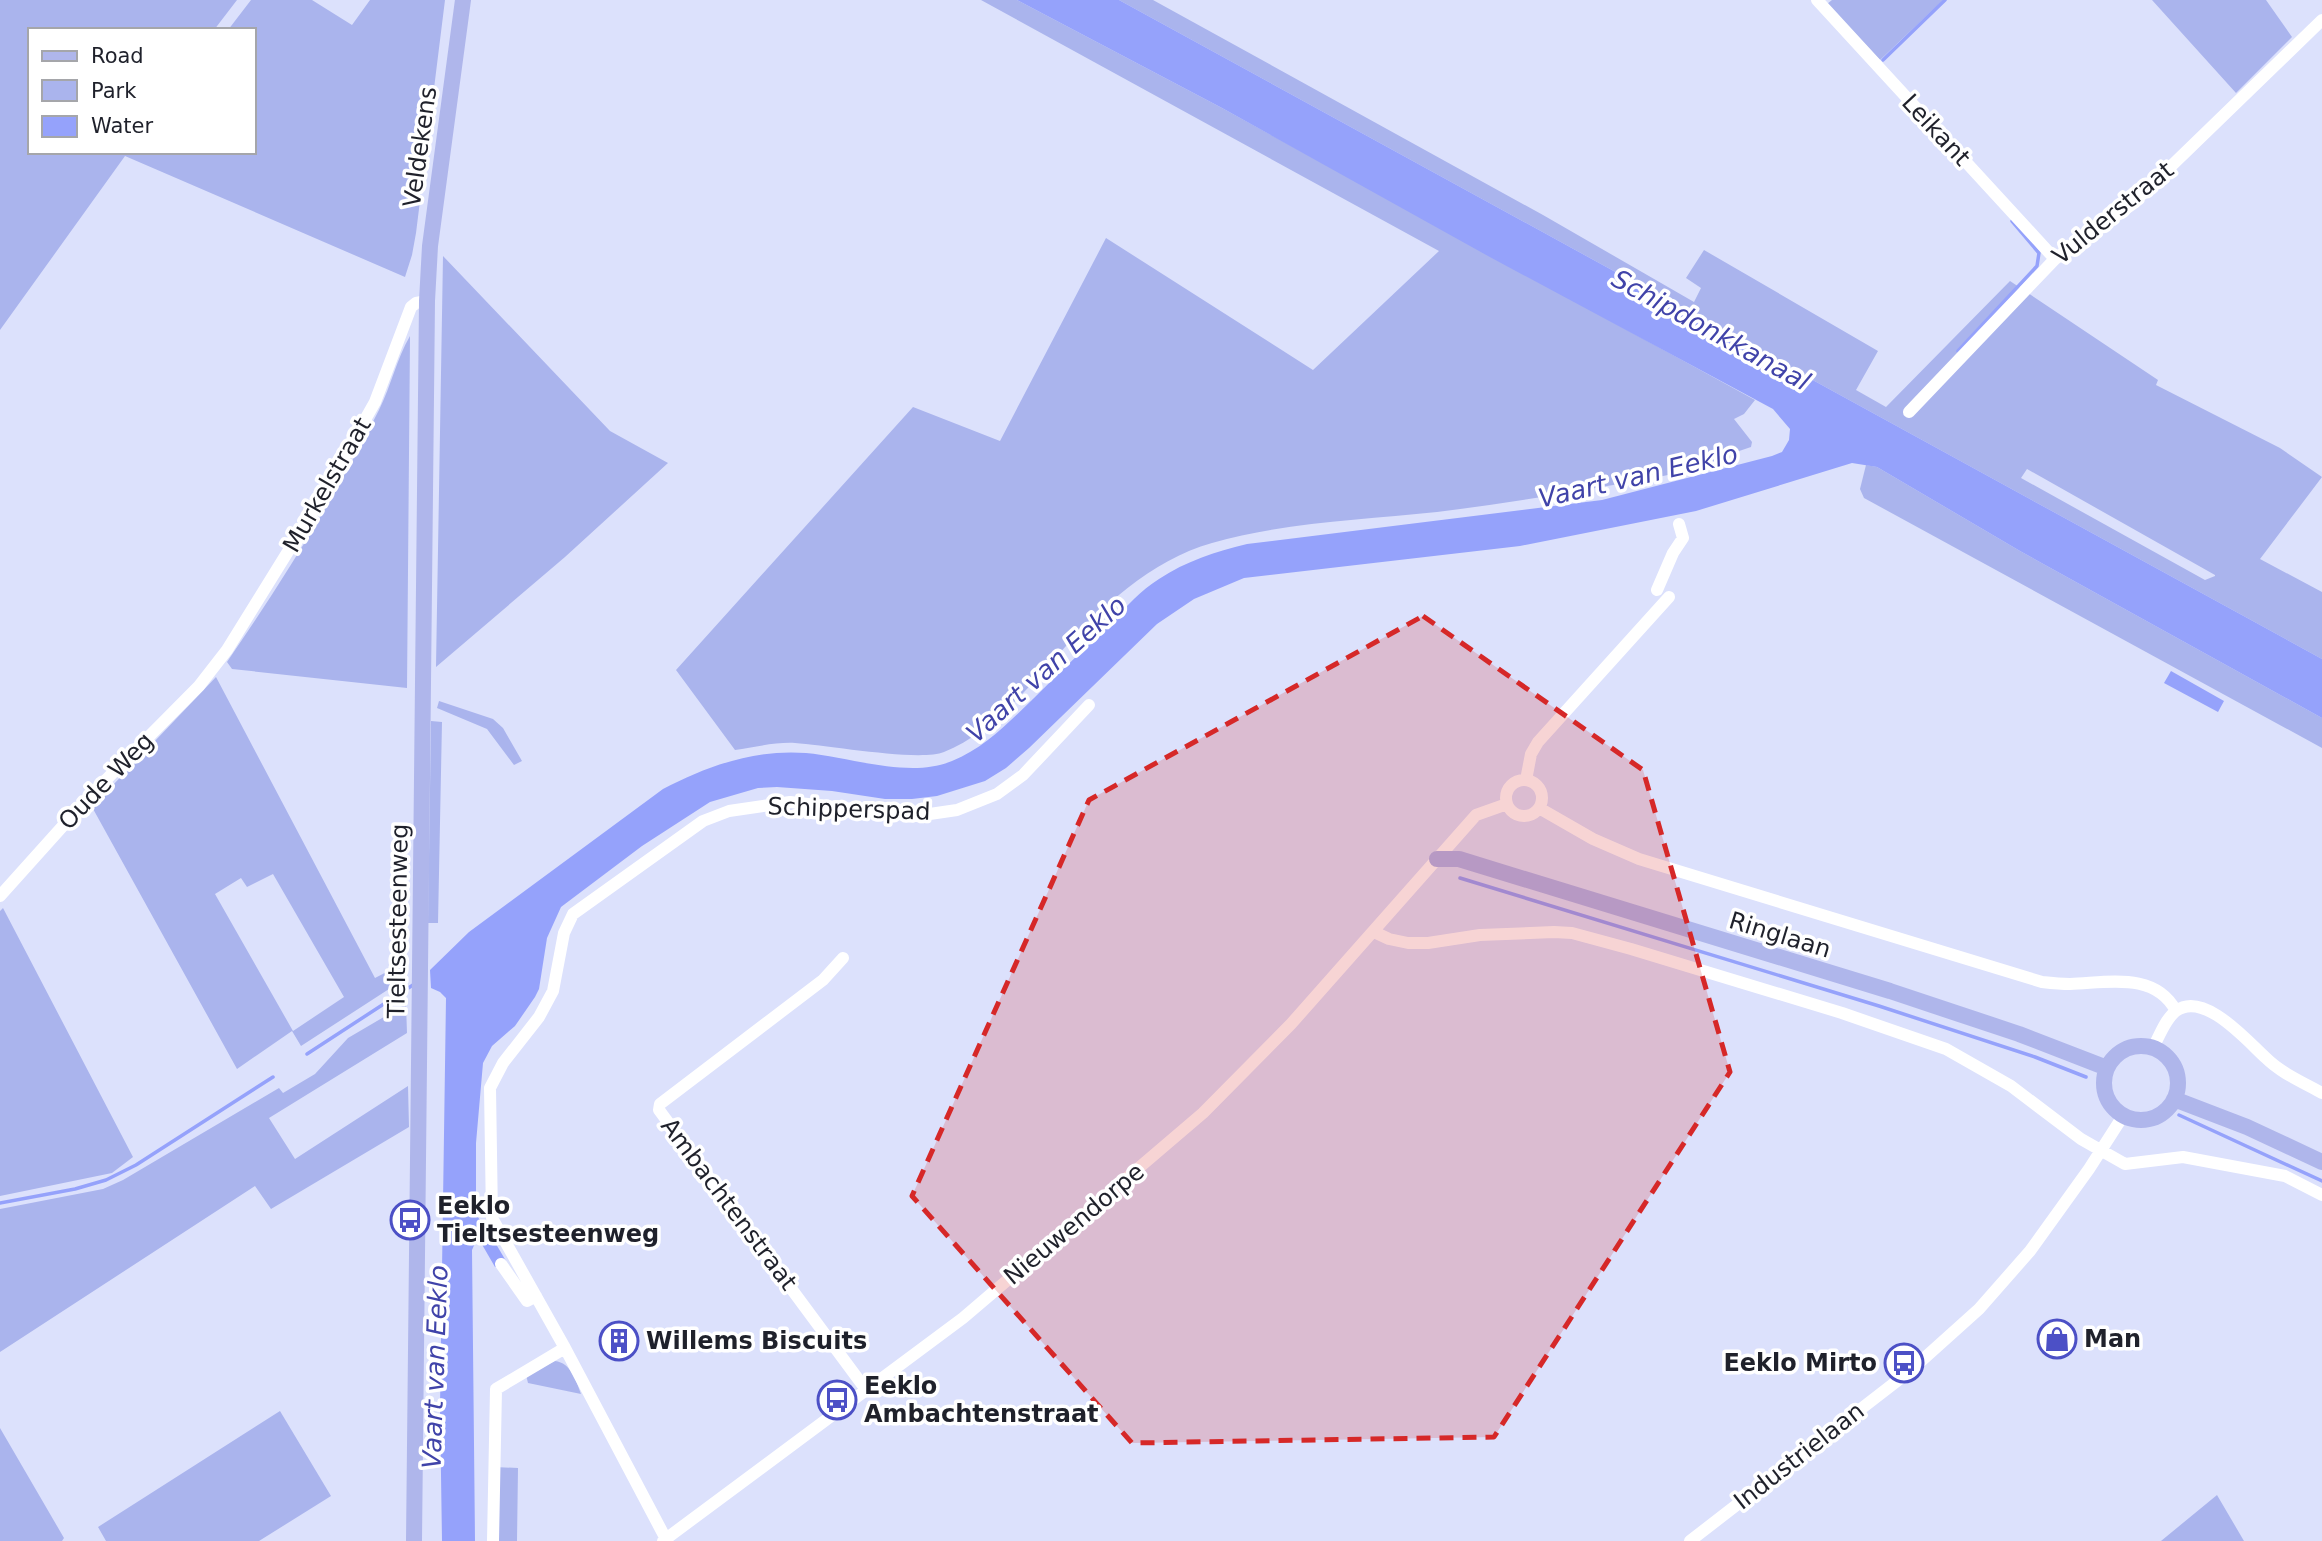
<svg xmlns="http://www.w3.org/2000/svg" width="2322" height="1541" font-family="'DejaVu Sans',sans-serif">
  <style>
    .green { fill: #aab4ed; fill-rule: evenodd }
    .water { fill: #95a2fb }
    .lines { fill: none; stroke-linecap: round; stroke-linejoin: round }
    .stream { stroke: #95a2fb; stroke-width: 3.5 }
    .minor { stroke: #fff; stroke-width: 12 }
    .major { stroke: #afb6eb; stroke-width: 16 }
    .marked { fill: #d62828; fill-opacity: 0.2; stroke: #d62828; stroke-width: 5; stroke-dasharray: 14 9; stroke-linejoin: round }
    .labels { text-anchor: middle; stroke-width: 7; stroke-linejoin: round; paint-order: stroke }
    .street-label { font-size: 24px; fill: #1f212b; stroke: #fff }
    .poi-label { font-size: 24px; font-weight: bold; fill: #1f212b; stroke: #fff; text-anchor: start }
    .water-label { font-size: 26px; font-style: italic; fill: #4043a9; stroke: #fff }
  </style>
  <rect width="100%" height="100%" fill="#dce1fc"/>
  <path class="green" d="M0,0H237L214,30H30V152H254V30H228L251,0H312L352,25L370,0H445L416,233L412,255L405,277L125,156L0,330Z
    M981,0H1017L1222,108L1755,400L1744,414L1734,419L1752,442L1751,447C1731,453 1713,463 1694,468C1666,477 1636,481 1607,486C1551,496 1494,505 1437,512C1362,520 1285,522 1212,543C1151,560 1099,609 1057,656C1028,689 986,736 944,752C919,762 827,745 795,743C776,742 754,747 735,750L676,670L913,407L1000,441L1106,238L1313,370L1439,251Z
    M1119,0H1153L1543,215L1694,302L1701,288L1686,278L1704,250L1878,351L1856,390L1886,407L2010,281L2158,380L2156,385L2280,448L2322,477L2260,559L2322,592V659ZM2027,469L2215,575V576L2205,580L2021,478Z
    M1832,0H1943L1880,60L1827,4Z
    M2152,0H2266L2292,37L2236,93Z
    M443,256L610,431L668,463L565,557L436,667Z
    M410,336L407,688L232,669L227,662C282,582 335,497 379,410C391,386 397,358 410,336Z
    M1866,465L1877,467L2020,551L2322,718V748L1864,498L1860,489Z
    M216,677L375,978L400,965L406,978L301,1046L292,1031L237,1069L92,807ZM273,874L344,997L293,1031L215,894L241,878L247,887Z
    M439,701L493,719L503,728L522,761L514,765L487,729L437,708Z
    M431,721L442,722L438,923H428Z
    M3,908L133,1157L112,1173L0,1196V911Z
    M406,1004L407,1033L269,1118L295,1159L408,1086L409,1127L271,1209L255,1186L0,1352V1209L103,1189L123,1180L279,1088L283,1093L315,1074L348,1038Z
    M555,1361C571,1363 576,1380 581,1394L528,1383L526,1375Z
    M280,1411L331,1496L259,1541H106L98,1527Z
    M0,1428L64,1538L62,1541H0Z
    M494,1467L518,1468L517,1541H493Z
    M2217,1495L2244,1541H2161Z"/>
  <path class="water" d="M1017,0H1119L2322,659V718L2020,551L1877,467L1852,463L1696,511L1520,546L1244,578L1194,599L1157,624L1029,748L1006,768L985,781L937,796L912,799H885L832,791L777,787L758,788L710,802L642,846L561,907L547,938L539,989L535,997L515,1026L492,1046L483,1063L476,1143V1215L486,1227L506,1261L495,1267L480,1241H476L472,1250L475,1541H442L440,1407L446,998L440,992L431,988L430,970L469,932L663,789C707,766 755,749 806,753C850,757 910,779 952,761C984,748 1007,724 1032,700C1058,674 1085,648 1112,622C1126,607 1141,590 1159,579C1186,561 1215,552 1247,544L1602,500L1772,456L1782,452L1789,440L1790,429L1773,409L1488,256L1222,108Z
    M2171,671L2224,701L2218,712L2164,683Z"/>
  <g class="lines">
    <path class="stream" d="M1883,60L1945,0
      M1958,351L2037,266L2039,253L2012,221
      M1460,878L1879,1006L2035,1057L2086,1077
      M307,1054L416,983
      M2179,1115L2322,1181
      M0,1203L75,1189L106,1180L136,1165L273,1077"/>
    <path class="minor" d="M1817,0L2055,259
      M1909,412L2055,259L2131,205L2322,20
      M1657,590L1673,553L1683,538L1679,524
      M1526,780L1531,754L1538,742L1669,597
      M1506 798a18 18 0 1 1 36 0a18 18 0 1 1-36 0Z
      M1539,808L1593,839L1639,859L2042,982C2051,983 2061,984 2070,984C2107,983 2155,971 2176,1011
      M0,896L88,798L199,686L227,650L318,503L375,402L411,307L416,303L427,301
      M1374,932L1389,939L1408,943H1428L1480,935L1554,932L1572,933L1631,949L1842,1013L1946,1049L2011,1086L2081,1139L2125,1164L2183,1157L2285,1176L2322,1195
      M843,958L823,980L660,1104L659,1110L867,1391
      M2153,1048C2159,1037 2165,1019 2176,1011C2204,990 2248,1042 2266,1058C2281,1073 2304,1083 2322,1093
      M501,1264L527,1301L536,1296
      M493,1541L496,1389L565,1348
      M663,1541L963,1318L1203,1113L1291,1024L1476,815L1507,804
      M667,1541L565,1348L492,1218L490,1088L503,1063L539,1017L553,991L564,933L573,914L703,821L729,811L790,802L916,816L957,810L997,794L1023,775L1089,705
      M1690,1541L1910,1371L1979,1309L2030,1251L2089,1169L2123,1116"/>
    <path class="major" d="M1437,859H1459L1890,991L2019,1034L2107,1068
      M2104 1083a37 37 0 1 1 74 0a37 37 0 1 1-74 0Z
      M2174,1099L2247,1127L2322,1162
      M414,1541L427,301L430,246L463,0"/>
  </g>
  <path class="marked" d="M1423,616L1643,770L1730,1072L1494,1437L1132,1443L912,1196L1089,800Z"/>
  <defs>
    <symbol id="bus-ring" viewBox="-11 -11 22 22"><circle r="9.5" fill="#fff" stroke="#4c50c6" stroke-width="1.5"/><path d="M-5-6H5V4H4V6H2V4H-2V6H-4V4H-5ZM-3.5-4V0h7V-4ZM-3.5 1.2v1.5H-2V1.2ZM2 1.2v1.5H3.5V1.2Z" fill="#4c50c6"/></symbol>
    <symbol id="shop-ring" viewBox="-11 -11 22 22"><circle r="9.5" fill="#fff" stroke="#4c50c6" stroke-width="1.5"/><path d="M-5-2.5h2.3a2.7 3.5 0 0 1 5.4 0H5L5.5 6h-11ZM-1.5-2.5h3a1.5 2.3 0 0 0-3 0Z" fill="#4c50c6"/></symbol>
    <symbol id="building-ring" viewBox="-11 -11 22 22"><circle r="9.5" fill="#fff" stroke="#4c50c6" stroke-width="1.5"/><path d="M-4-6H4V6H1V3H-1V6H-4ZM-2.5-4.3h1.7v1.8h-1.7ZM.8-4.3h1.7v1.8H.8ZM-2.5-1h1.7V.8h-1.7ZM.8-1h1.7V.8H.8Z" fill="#4c50c6"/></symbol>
  </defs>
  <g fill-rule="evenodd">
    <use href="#bus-ring" x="388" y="1198" width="44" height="44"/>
    <use href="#shop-ring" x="2035" y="1317" width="44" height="44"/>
    <use href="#building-ring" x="597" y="1319" width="44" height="44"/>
    <use href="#bus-ring" x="1882" y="1341" width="44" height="44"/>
    <use href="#bus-ring" x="815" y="1378" width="44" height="44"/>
  </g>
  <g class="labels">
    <g class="street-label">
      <text transform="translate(1936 130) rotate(47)" y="8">Leikant</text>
      <text transform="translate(420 147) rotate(-82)" y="8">Veldekens</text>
      <text transform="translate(2113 213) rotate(-39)" y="8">Vulderstraat</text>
      <text transform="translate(327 485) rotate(-60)" y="8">Murkelstraat</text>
      <text transform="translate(106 781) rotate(-46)" y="8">Oude Weg</text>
      <text transform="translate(849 809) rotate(2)" y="8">Schipperspad</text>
      <text transform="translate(398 921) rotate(-89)" y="8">Tieltsesteenweg</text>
      <text transform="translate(1780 935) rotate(17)" y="8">Ringlaan</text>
      <text transform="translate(729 1204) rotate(53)" y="8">Ambachtenstraat</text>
      <text transform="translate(1074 1224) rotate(-40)" y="8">Nieuwendorpe</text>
      <text transform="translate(1799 1456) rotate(-38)" y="8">Industrielaan</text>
    </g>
    <g class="poi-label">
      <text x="437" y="1214">Eeklo<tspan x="437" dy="28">Tieltsesteenweg</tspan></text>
      <text x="2084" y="1347">Man</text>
      <text x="646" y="1349">Willems Biscuits</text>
      <text x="1877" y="1371" text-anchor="end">Eeklo Mirto</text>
      <text x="864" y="1394">Eeklo<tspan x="864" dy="28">Ambachtenstraat</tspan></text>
    </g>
    <g class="water-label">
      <text transform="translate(1711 330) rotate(29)" y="9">Schipdonkkanaal</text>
      <text transform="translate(1638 476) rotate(-13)" y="9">Vaart van Eeklo</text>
      <text transform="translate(1046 669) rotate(-42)" y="9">Vaart van Eeklo</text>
      <text transform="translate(435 1367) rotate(-88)" y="9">Vaart van Eeklo</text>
    </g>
  </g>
  <rect x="28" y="28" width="228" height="126" fill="#ffffff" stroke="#a5a6aa" stroke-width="2"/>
  <rect x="42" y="51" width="35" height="10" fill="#afb6eb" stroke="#a5a6aa" stroke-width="2"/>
  <text x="91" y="63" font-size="21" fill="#1f212b">Road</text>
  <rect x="42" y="80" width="35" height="21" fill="#aab4ed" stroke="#a5a6aa" stroke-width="2"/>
  <text x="91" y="98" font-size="21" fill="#1f212b">Park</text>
  <rect x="42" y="116" width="35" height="21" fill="#95a2fb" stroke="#a5a6aa" stroke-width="2"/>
  <text x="91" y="133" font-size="21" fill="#1f212b">Water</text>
</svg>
